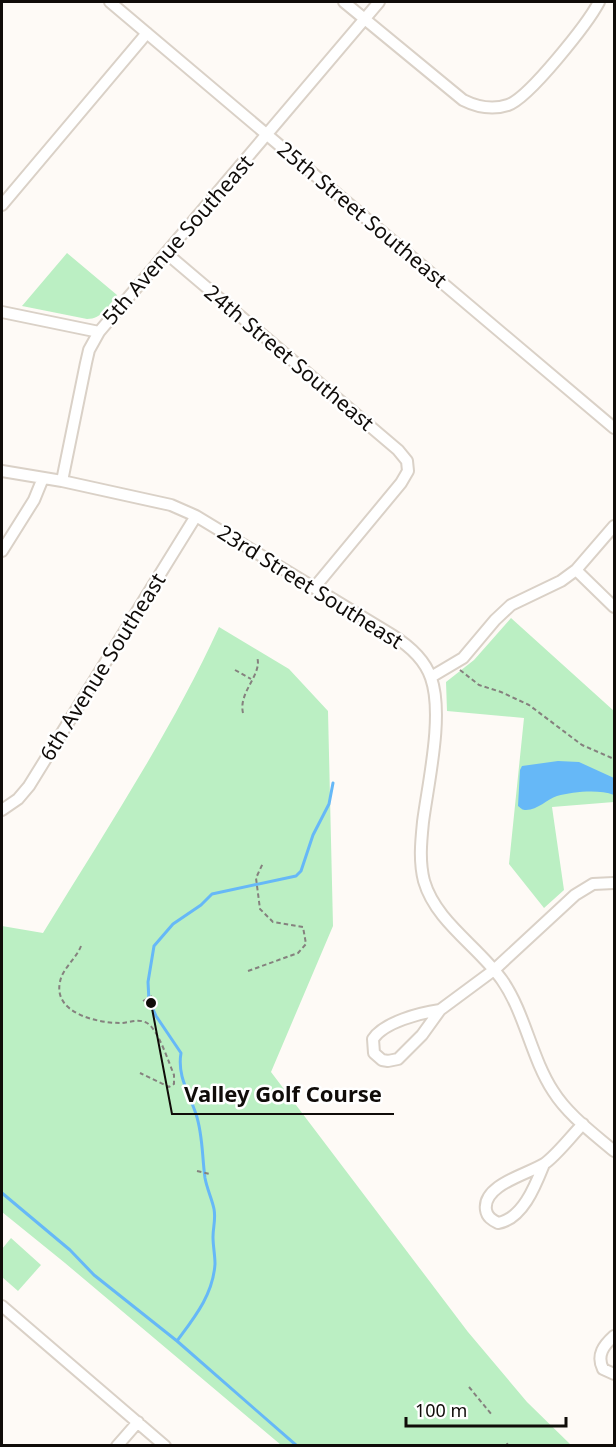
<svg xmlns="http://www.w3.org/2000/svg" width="616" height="1447" font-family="'Noto Sans',sans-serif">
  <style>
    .green { fill: #bbefc3 }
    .water { fill: #66b8f7 }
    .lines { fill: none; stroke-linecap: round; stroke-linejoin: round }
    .stream { stroke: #66b8f7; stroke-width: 3 }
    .street-casing { stroke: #dad1c7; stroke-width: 14 }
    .path { stroke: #85817e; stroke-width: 2; stroke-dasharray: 4.5 3; stroke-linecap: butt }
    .street { stroke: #fff; stroke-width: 10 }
    .labels { text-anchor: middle; stroke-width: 5; stroke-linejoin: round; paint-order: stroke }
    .street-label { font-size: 21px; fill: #100c09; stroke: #fff }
    .leader { fill: none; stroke: #100c09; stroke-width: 2 }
    .callout-dot { fill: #100c09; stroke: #fff; stroke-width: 2 }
    .callout-label { font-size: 22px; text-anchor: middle; font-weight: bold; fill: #100c09; stroke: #fff; stroke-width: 5; stroke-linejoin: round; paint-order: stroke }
  </style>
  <rect width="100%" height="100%" fill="#fefaf6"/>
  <path class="green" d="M67,253L117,295C109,305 102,319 87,319L22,306Z
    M511,618L614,711V802L552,807L564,890L544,908L509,864L524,718L447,711L446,682L474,660Z
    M219,627L289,669L328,711L333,926L271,1072L468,1332L527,1402L571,1445H281L65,1263L2,1212V926L43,933C104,833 170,734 219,627Z
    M11,1238L41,1265L18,1291L2,1277V1249Z"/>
  <path class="water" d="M558,761L579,762L614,778V795C598,789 573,792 557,796C547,799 538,810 526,810C522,810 522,809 518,806L520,770L522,766Z"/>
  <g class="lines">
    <path class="stream" d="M2,1193L70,1250L94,1275L177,1341L297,1446
      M177,1341C194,1318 213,1295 215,1264C215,1255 213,1246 213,1237C213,1227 216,1219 214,1209C212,1199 207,1189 205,1178C202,1157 203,1135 196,1114C189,1093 177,1076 181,1053L156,1016L149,1001L148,982L154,946L173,924L201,905L212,894L296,876L301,871L313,835L329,804L333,783"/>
    <defs>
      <path id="street" d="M110,2L614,428
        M344,2L463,100C477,107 493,110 508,105C529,98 588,23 599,2
        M2,205L147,33
        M166,253L398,450L407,461L408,471L401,483L314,588
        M2,312L99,332
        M2,471L62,481L171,505L196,516L392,635C408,645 425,660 431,678C444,715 428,783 423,822C421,842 419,861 424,881C436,922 478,946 502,980C525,1013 531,1057 553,1091C568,1115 593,1133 614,1151
        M62,481L86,363L89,350L99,332L379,2
        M2,551L34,500L43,478
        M576,570L614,607
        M431,677L463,658L495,620L511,605L561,581L576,570L614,526
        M2,810L18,799L29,786L196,516
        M440,1010C420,1013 384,1022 373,1039L374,1053L382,1060L388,1061L398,1059L422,1035L440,1010L494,970L575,895L593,884L614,883
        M544,1164C536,1184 523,1219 498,1223C492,1220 487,1217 486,1210C482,1185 528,1174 544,1164C557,1155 571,1136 583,1124
        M2,1306L165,1446
        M614,1336C604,1345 596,1355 603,1369L614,1374
        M117,1446L138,1422"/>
    </defs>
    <use href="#street" class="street-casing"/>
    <path class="path" d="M235,670L251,679
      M460,670L479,685L501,692L529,705L582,745L614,759
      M243,713C238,692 263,674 257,657
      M81,946C76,959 62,969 60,982C53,1013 97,1023 120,1023C129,1023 138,1018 147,1023C158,1029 169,1063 174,1075V1084L169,1087L140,1073
      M248,971L298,953L306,944L303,927L273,922L260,909L256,878L263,863
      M143,1001L152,996
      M197,1171L210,1174
      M469,1387L492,1415
      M507,1443L508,1446"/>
    <use href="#street" class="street"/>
  </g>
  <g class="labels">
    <g class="street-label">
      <text transform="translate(362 215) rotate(40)" y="7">25th Street Southeast</text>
      <text transform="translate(178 240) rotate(-49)" y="7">5th Avenue Southeast</text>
      <text transform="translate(289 358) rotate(40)" y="7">24th Street Southeast</text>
      <text transform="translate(310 587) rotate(32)" y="7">23rd Street Southeast</text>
      <text transform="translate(103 667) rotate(-58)" y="7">6th Avenue Southeast</text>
    </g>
  </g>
  <path class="leader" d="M151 1003L172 1114H394"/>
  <circle class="callout-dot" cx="151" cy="1003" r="6"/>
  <g class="callout-label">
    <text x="283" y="1102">Valley Golf Course</text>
  </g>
  <rect width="616" height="1447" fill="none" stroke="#100c09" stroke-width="6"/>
  <path d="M406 1417v9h160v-9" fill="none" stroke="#100c09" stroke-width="3"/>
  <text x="415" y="1417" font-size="18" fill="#100c09" stroke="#ffffff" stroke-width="4.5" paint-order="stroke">100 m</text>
</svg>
